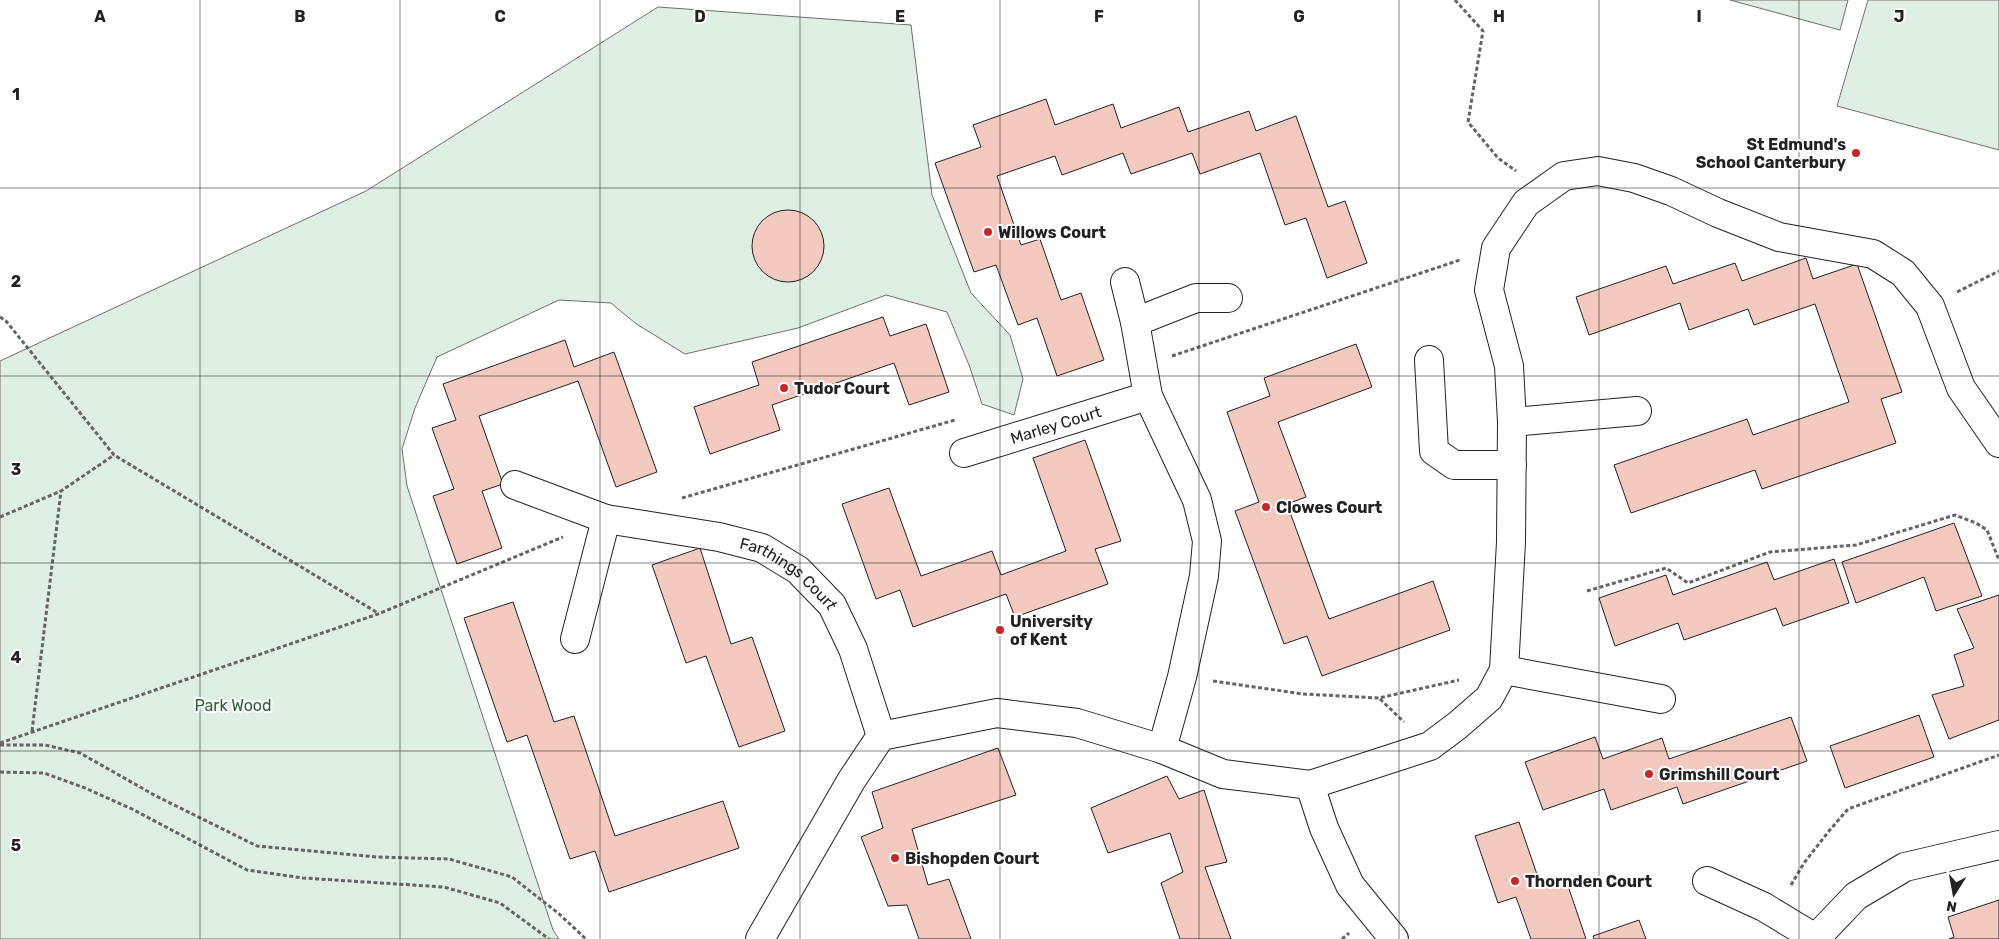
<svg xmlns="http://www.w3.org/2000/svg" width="1999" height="939" font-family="Rubik,sans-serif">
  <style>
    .green { fill: #e0efe3; stroke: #6f6f6f }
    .building { fill: #f3c9c0; stroke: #222 }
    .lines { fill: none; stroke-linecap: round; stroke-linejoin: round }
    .minor-casing { stroke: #222; stroke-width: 30 }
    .path { stroke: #646464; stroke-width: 3; stroke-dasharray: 4 2.5; stroke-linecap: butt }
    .minor { stroke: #fff; stroke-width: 28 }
    .grid { fill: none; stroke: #222; stroke-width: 1; stroke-opacity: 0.55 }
    .poi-dot { fill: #c62828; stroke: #fff; stroke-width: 2 }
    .labels { text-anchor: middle; stroke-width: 4; stroke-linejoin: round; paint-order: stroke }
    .poi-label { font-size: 16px; font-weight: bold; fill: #222; stroke: #fff; text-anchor: start }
    .street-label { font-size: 16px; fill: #222; stroke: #fff }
    .park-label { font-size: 16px; fill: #2f5e38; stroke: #fff }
    .grid-label { font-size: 16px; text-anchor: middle; font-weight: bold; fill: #222; stroke: #fff; stroke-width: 4; stroke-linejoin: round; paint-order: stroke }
  </style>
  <rect width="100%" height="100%" fill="#fff"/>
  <path class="green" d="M1730,0H1848L1840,30Z
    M1868,0H1999V150L1837,106Z
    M658,7L911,25L932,195L971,293L1010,335L1023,379L1014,415L982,404L969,365L947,312L886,295L798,328L685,354L635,323L611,303L559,300L437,357L415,408L402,449L407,486L553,930L559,939H0V361L366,191Z"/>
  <path class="building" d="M1046,99L1055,125L1113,104L1121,128L1179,107L1188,132L1249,111L1256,131L1296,116L1328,207L1345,201L1367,263L1327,278L1306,218L1285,225L1260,153L1200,174L1192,153L1131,174L1123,153L1062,175L1055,156L997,176L1021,245L1040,239L1061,300L1081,293L1104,360L1057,376L1037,318L1018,325L996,265L974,272L935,163L981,147L973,125Z
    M752 246a36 36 0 1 1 72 0a36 36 0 1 1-72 0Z
    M1806,258L1813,279L1857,264L1902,392L1881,399L1896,443L1762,489L1755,470L1631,513L1614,465L1747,419L1753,435L1849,402L1815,304L1754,325L1748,309L1689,330L1680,303L1589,335L1576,297L1666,266L1673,284L1735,263L1742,281Z
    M883,317L890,336L926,324L949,392L909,405L894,363L772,405L780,430L710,454L694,407L759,385L752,362Z
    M565,340L574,367L614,352L657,472L616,487L578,381L479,416L503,484L482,491L502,548L457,564L433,496L454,489L432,428L456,420L443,384Z
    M1356,344L1372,387L1278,422L1306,497L1287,504L1329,619L1433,581L1450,630L1322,676L1307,636L1284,644L1235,511L1259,502L1227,412L1270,396L1264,378Z
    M1085,440L1121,541L1095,549L1108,584L1015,617L1006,594L913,627L900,590L876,599L842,504L889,488L921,576L992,551L1001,575L1066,551L1033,458Z
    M1954,523L1982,596L1936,611L1924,577L1856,603L1842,562Z
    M700,548L731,644L752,637L785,731L739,747L706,656L686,663L652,565Z
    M1834,559L1849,603L1783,626L1776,608L1684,640L1678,623L1615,646L1599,598L1666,575L1673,595L1767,562L1774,580Z
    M1999,595V720L1949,739L1932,695L1964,686L1954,655L1974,648L1957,609Z
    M513,602L554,722L574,716L615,836L723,801L739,848L609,892L595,851L570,859L527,735L507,742L464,618Z
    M1919,715L1934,757L1845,788L1830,746Z
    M1791,717L1807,761L1683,804L1677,787L1611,810L1604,789L1543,810L1525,762L1595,737L1603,759L1662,738L1669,759Z
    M998,748L1016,795L912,829L928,885L949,879L971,939H919L907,905L888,906L861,837L883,828L872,792Z
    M1167,776L1179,799L1204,790L1227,862L1205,867L1231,939H1180L1161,883L1183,872L1170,833L1108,853L1091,808Z
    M1519,822L1541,886L1565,877L1586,939H1531L1516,897L1498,903L1475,836Z
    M1999,900V939H1949L1954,937L1948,917Z
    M1639,920L1646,939H1594L1593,936Z"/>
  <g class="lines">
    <defs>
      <g id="minor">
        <path d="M1125,282L1135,322L1148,396L1197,500L1207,541L1204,576L1182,677L1162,749"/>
        <path d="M1135,322L1196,298H1228"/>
        <path d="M1429,360L1434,451L1454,465H1512"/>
        <path d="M1512,422L1637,411"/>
        <path id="s1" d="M964,453L1148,396"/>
        <path id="s2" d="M515,485L606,519L719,537L762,548L798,570L832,605L853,649L881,736"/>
        <path d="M575,639L606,519"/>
        <path d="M1504,670L1661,699"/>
        <path d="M1310,785L1324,828L1350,885L1394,939"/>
        <path d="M1707,881L1764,907L1815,938"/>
        <path d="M760,939L851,781L881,736L997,713L1077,723L1162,749L1223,774L1310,785L1430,746L1458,725L1489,698L1504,670L1511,542L1512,422L1509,366L1489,290L1496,248L1526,203L1564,176L1598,171L1634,178L1671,191L1718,213L1779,237L1873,254L1903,273L1930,306L1961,388L1999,443"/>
        <path d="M1815,939L1856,896L1905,867L1999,845"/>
      </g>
    </defs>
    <use href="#minor" class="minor-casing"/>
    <path class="path" d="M1455,0L1483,31L1468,122L1498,158L1516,171
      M1957,292L1999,271
      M0,317L6,321L114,455L378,613
      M1172,356L1460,260
      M682,498L955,420
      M0,517L61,491L114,455
      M1587,591L1666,568L1688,583L1770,552L1856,545L1955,515L1976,523L1987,530L1999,560
      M1213,681L1303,694L1379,698L1459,680
      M1380,699L1404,722
      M32,731L61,491
      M0,743L378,614L563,537
      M0,745H45L80,753L156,796L257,846L377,857L449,859L512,877L558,913L586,939
      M0,772L44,773L85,788L132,809L247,870L303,878L444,887L500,903L549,939
      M1791,885L1804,863L1829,831L1848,809L1999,755
      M1342,939L1349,933"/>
    <use href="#minor" class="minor"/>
  </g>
  <path class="grid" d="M200,0V939M400,0V939M600,0V939M800,0V939M1000,0V939M1199,0V939M1399,0V939M1599,0V939M1799,0V939M0,188H1999M0,376H1999M0,563H1999M0,751H1999"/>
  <g class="poi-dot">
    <circle cx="1856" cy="153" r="5"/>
    <circle cx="988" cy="232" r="5"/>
    <circle cx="784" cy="388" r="5"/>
    <circle cx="1266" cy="507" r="5"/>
    <circle cx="1000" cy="630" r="5"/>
    <circle cx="1649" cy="774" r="5"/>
    <circle cx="895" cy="858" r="5"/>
    <circle cx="1515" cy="881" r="5"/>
  </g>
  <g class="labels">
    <g class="poi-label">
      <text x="1846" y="150" text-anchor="end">St Edmund's<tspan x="1846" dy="18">School Canterbury</tspan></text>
      <text x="998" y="238">Willows Court</text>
      <text x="794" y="394">Tudor Court</text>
      <text x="1276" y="513">Clowes Court</text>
      <text x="1010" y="627">University<tspan x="1010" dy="18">of Kent</tspan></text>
      <text x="1659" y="780">Grimshill Court</text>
      <text x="905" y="864">Bishopden Court</text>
      <text x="1525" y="887">Thornden Court</text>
    </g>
    <g class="street-label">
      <text dy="6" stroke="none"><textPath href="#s1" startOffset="96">Marley Court</textPath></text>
      <text dy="6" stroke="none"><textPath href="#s2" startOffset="292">Farthings Court</textPath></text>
    </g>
    <g class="park-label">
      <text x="233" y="711">Park Wood</text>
    </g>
  </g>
  <g class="grid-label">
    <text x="100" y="22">A</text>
    <text x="300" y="22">B</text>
    <text x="500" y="22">C</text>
    <text x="700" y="22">D</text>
    <text x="900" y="22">E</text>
    <text x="1099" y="22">F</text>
    <text x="1299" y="22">G</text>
    <text x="1499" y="22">H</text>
    <text x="1699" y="22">I</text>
    <text x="1899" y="22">J</text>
    <text x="16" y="100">1</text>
    <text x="16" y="287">2</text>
    <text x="16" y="475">3</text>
    <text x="16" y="663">4</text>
    <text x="16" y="851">5</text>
  </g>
  <g transform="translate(1954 894) rotate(191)" stroke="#ffffff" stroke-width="4" paint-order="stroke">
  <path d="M0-4L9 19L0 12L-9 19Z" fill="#222222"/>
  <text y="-8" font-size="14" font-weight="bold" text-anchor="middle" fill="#222222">N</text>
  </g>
</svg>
